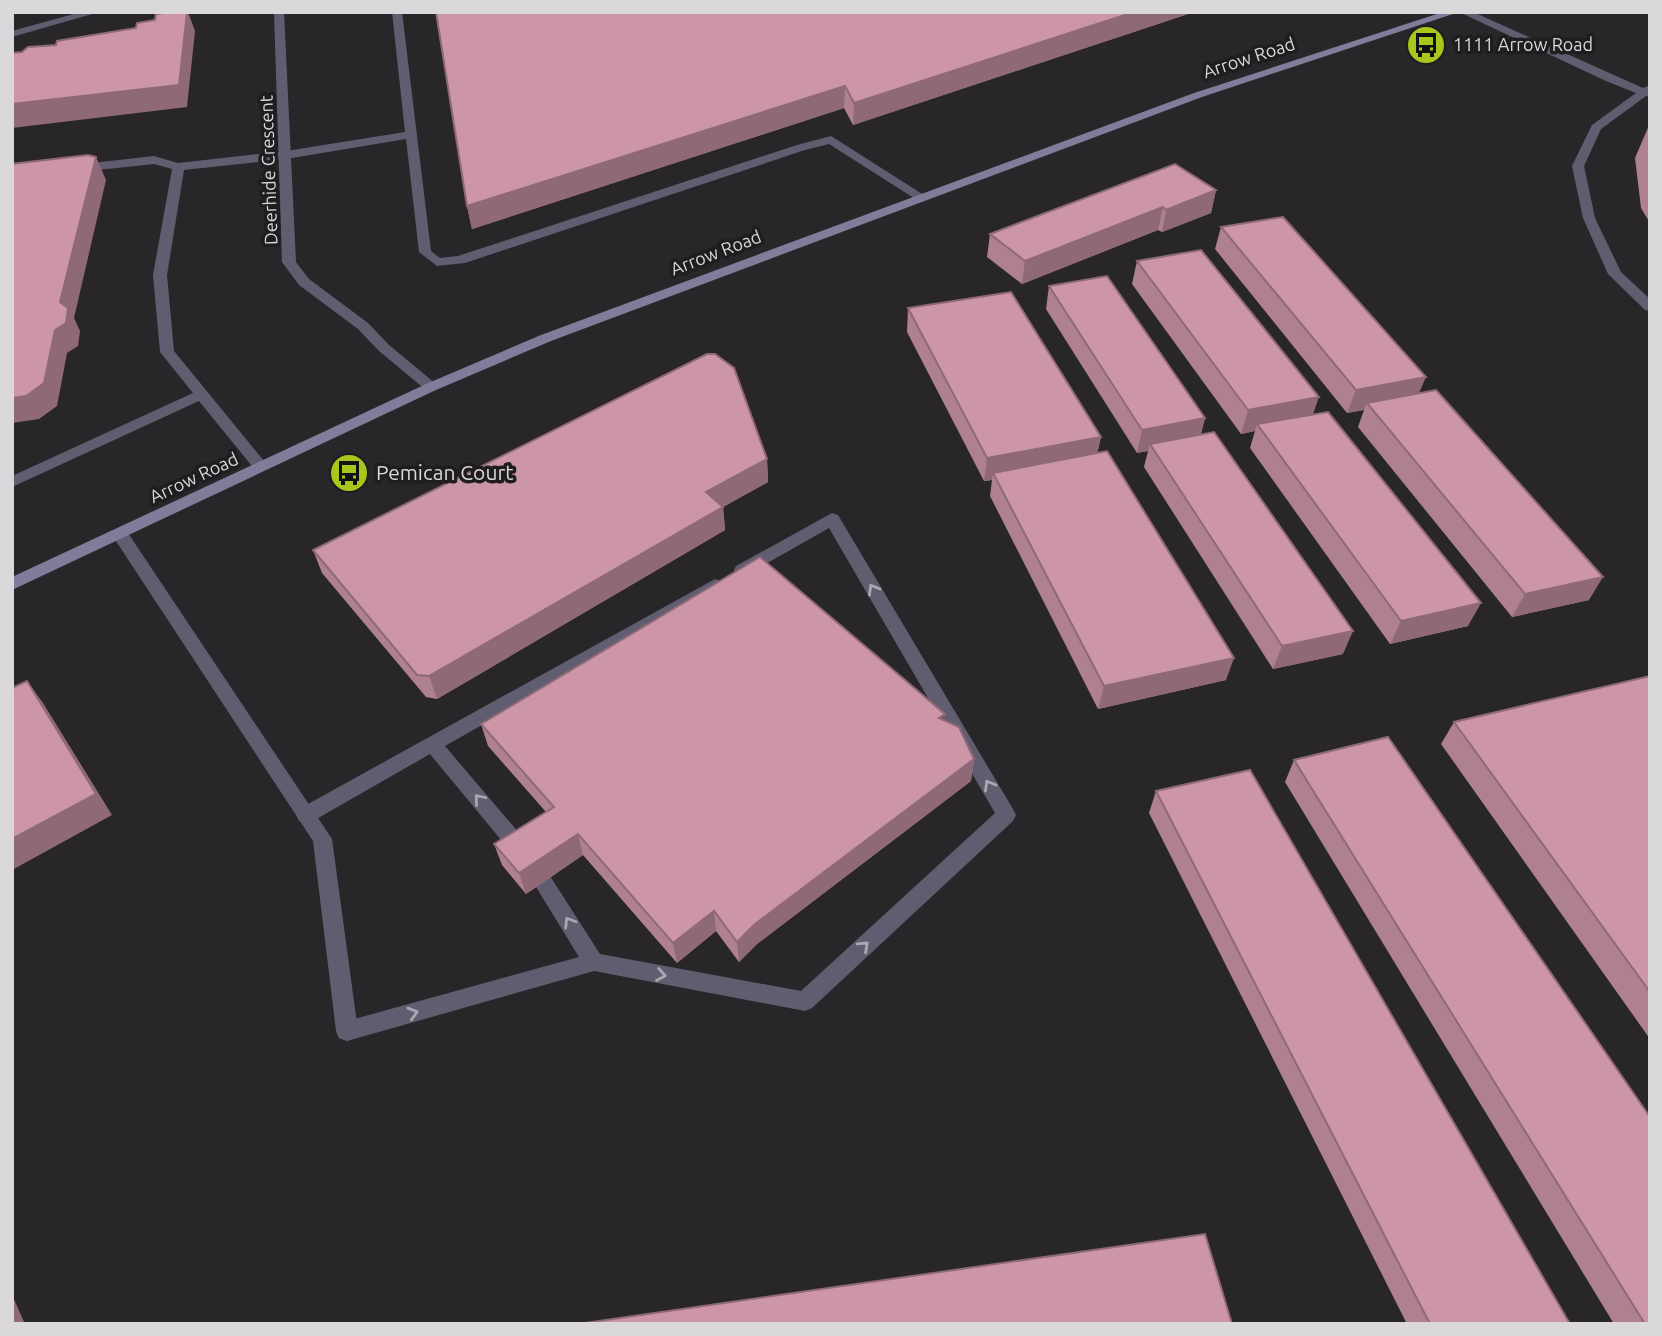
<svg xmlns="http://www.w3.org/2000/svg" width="1662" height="1336" font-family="Ubuntu,sans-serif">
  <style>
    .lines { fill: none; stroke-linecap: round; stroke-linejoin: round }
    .lane { fill: #615d71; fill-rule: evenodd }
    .street { fill: #615d71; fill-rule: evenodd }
    .secondary { fill: #827b9a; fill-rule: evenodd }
    .wall { fill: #af8190 }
    .shaded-wall { fill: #8f6976 }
    .building { fill: #cc96a8; stroke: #8f6976; stroke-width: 2 }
    .oneway { stroke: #aaa7b0 }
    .labels { text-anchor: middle; stroke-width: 7; stroke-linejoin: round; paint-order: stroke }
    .far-poi-label { font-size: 18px; fill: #dad8da; stroke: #1f1d1f; text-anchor: start }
    .far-street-label { font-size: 18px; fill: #dad8da; stroke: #1f1d1f }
    .poi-label { font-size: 21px; fill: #dad8da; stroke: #1f1d1f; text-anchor: start }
  </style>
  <rect width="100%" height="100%" fill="#292629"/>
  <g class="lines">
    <path class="lane" d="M392,12H402L431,251L440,258L458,256L797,145L831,136L927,197L917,200L829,144L805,150L465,263L437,266L419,252L406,139L286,159L184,170L167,275L174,351L269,467L261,472L256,471L199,401L12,487V476L193,393L160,352L153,275L172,169L154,164L79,172L75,171V165L154,156L178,163L286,151L405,132Z
      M1459,12H1473L1643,88L1650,85V97L1646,96L1601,129L1584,166L1595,218L1621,272L1650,299V311L1645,310L1608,274L1583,218L1572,166L1592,125L1636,93L1606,81Z
      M832,513L838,515L1013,809L1016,815L1013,821L812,1008L805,1011L594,971L347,1041L339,1038L336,1031L339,1024L347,1021L579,957L533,882L536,876L543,873L550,876L600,954L801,991L995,813L829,528L748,574H736L734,570L736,566Z
      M715,579L721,581L723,585L721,589L445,746L530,846L533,852L530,858L523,860L516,858L430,754L313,821L306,823L299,821L296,815L299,809Z"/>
    <path class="street" d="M81,12H99L12,37V31Z
      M274,12H284L296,262L309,279L368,323L389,345L436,384L438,387L436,390H426L379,351L358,329L299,285L282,262Z
      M120,528L126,530L332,839L358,1031L355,1038L347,1041L339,1038L336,1031L313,841L114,538L112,534L114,530Z"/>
    <path class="secondary" d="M1443,12H1459L1202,97L551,341L436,390L12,590V577L426,384L541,335L1194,93Z"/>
  </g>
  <path class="wall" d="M436,12H1194L853,125L844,108L472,229L467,206Z
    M1650,123V223L1641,208L1635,158Z
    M1216,190L1211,213L1162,232L1158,230L1022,284L987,257L990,234Z
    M1221,227L1419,394L1589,600L1512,617L1358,427L1364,410L1347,413L1215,249Z
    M1137,261L1313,414L1468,626L1390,644L1250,448L1255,431L1241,434L1132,284Z
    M1049,286L1205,418L1201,434L1343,654L1273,669L1144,467L1148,451L1137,453L1046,309Z
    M908,308L1101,437L1097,453L1226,680L1098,709L990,496L992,480L984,481L907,332Z
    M767,459L768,482L723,507L725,530L437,699L426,697L322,573L313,550Z
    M1650,676V1039L1441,744L1454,722Z
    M944,720L974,759L971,781L757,944L739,962L716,931L677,963L583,855L526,894L502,865L494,844L546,812L488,746L481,724Z
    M1294,760L1650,1324H1614L1285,782Z
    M1156,791L1570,1324H1407L1149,813Z"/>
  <path class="shaded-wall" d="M188,12L195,31L187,107L12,128V104Z
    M1134,12H1194L853,125L854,103Z
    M845,86L844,108L472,229L467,206Z
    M96,157L106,180L74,318L80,331L78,346L67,353L57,406L39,419L12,423V398L60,302Z
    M1216,190L1211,213L1162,232L1166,210Z
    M1163,207L1158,230L1022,284L1025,261Z
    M1426,377L1416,400L1367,403L1364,410L1347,413L1356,390Z
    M1319,397L1311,420L1257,424L1255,431L1241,434L1248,410Z
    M1205,418L1199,441L1150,444L1148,451L1137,453L1142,430Z
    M1101,437L1096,460L993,473L992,480L984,481L987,458Z
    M767,459L768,482L708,515L706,492Z
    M723,507L725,530L437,699L429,676Z
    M1603,577L1589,600L1512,617L1525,594Z
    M1481,603L1468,626L1390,644L1401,621Z
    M1353,631L1343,654L1273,669L1282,646Z
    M1234,658L1226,680L1098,709L1104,686Z
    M27,681L43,703L112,815L12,870V839Z
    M974,759L971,781L757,944L739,962L737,942L755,924Z
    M578,834L583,855L526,894L519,873Z
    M714,911L716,931L677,963L673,943Z
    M12,1295L25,1324H12Z"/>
  <path class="building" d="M172,12H187L179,85L12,104V53L22,52L28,47L56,45L57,41L136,28L137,23L155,20L156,14Z
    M436,12H1134L854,103L845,86L467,206Z
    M88,155L96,157L60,302L68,308L66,323L55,330L44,383L26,396L12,398V164Z
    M1175,164L1216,190L1166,210L1163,207L1025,261L990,234Z
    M1283,217L1426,377L1356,390L1221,227Z
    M1201,250L1319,397L1248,410L1137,261Z
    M1107,276L1205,418L1142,430L1049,286Z
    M1011,292L1101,437L987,458L908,308Z
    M707,354H715L734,368L767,459L706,492L723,507L429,676L417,675L313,550Z
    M1436,390L1603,577L1525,594L1367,403Z
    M1328,412L1481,603L1401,621L1257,424Z
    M1214,432L1353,631L1282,646L1150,444Z
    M1107,451L1234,658L1104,686L993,473Z
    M760,557L945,714L939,718L959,727L974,759L755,924L737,942L714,911L673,943L578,834L519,873L494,844L554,807L481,724Z
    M1650,676V992L1454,722Z
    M27,681L96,794L12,839V688Z
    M1388,737L1650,1117V1324H1645L1294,760Z
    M1250,770L1570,1324H1430L1156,791Z
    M1205,1234L1232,1324H578Z"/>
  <defs><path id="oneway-chevron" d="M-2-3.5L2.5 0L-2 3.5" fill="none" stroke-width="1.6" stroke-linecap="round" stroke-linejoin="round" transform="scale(1.75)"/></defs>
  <g class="oneway">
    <use href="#oneway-chevron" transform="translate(873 589) rotate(-120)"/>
    <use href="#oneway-chevron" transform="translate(989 785) rotate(-120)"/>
    <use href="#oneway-chevron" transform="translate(479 799) rotate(-130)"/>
    <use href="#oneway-chevron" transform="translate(569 922) rotate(-122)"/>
    <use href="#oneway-chevron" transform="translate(864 946) rotate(-43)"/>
    <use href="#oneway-chevron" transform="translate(661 975) rotate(10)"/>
    <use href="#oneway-chevron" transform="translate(413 1013) rotate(-16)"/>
  </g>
  <defs>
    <symbol id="bus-disc" viewBox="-11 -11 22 22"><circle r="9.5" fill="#a8c71d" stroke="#1f1d1f"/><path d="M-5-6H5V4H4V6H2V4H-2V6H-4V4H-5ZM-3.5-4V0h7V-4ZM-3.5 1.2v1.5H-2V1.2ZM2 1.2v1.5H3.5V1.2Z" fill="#111"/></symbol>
  </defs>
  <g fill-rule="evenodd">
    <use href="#bus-disc" x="1404" y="23" width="44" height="44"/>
    <use href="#bus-disc" x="327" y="451" width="44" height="44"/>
  </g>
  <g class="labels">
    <g class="far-poi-label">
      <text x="1453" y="51">1111 Arrow Road</text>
    </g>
    <g class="far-street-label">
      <text transform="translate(1249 58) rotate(-18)" y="6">Arrow Road</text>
      <text transform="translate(269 170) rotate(-92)" y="6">Deerhide Crescent</text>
      <text transform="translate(716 253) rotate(-21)" y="6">Arrow Road</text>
      <text transform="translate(194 478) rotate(-25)" y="6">Arrow Road</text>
    </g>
    <g class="poi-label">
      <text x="376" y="480">Pemican Court</text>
    </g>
  </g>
  <rect width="1662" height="1336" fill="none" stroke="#dad8da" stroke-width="28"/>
</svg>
